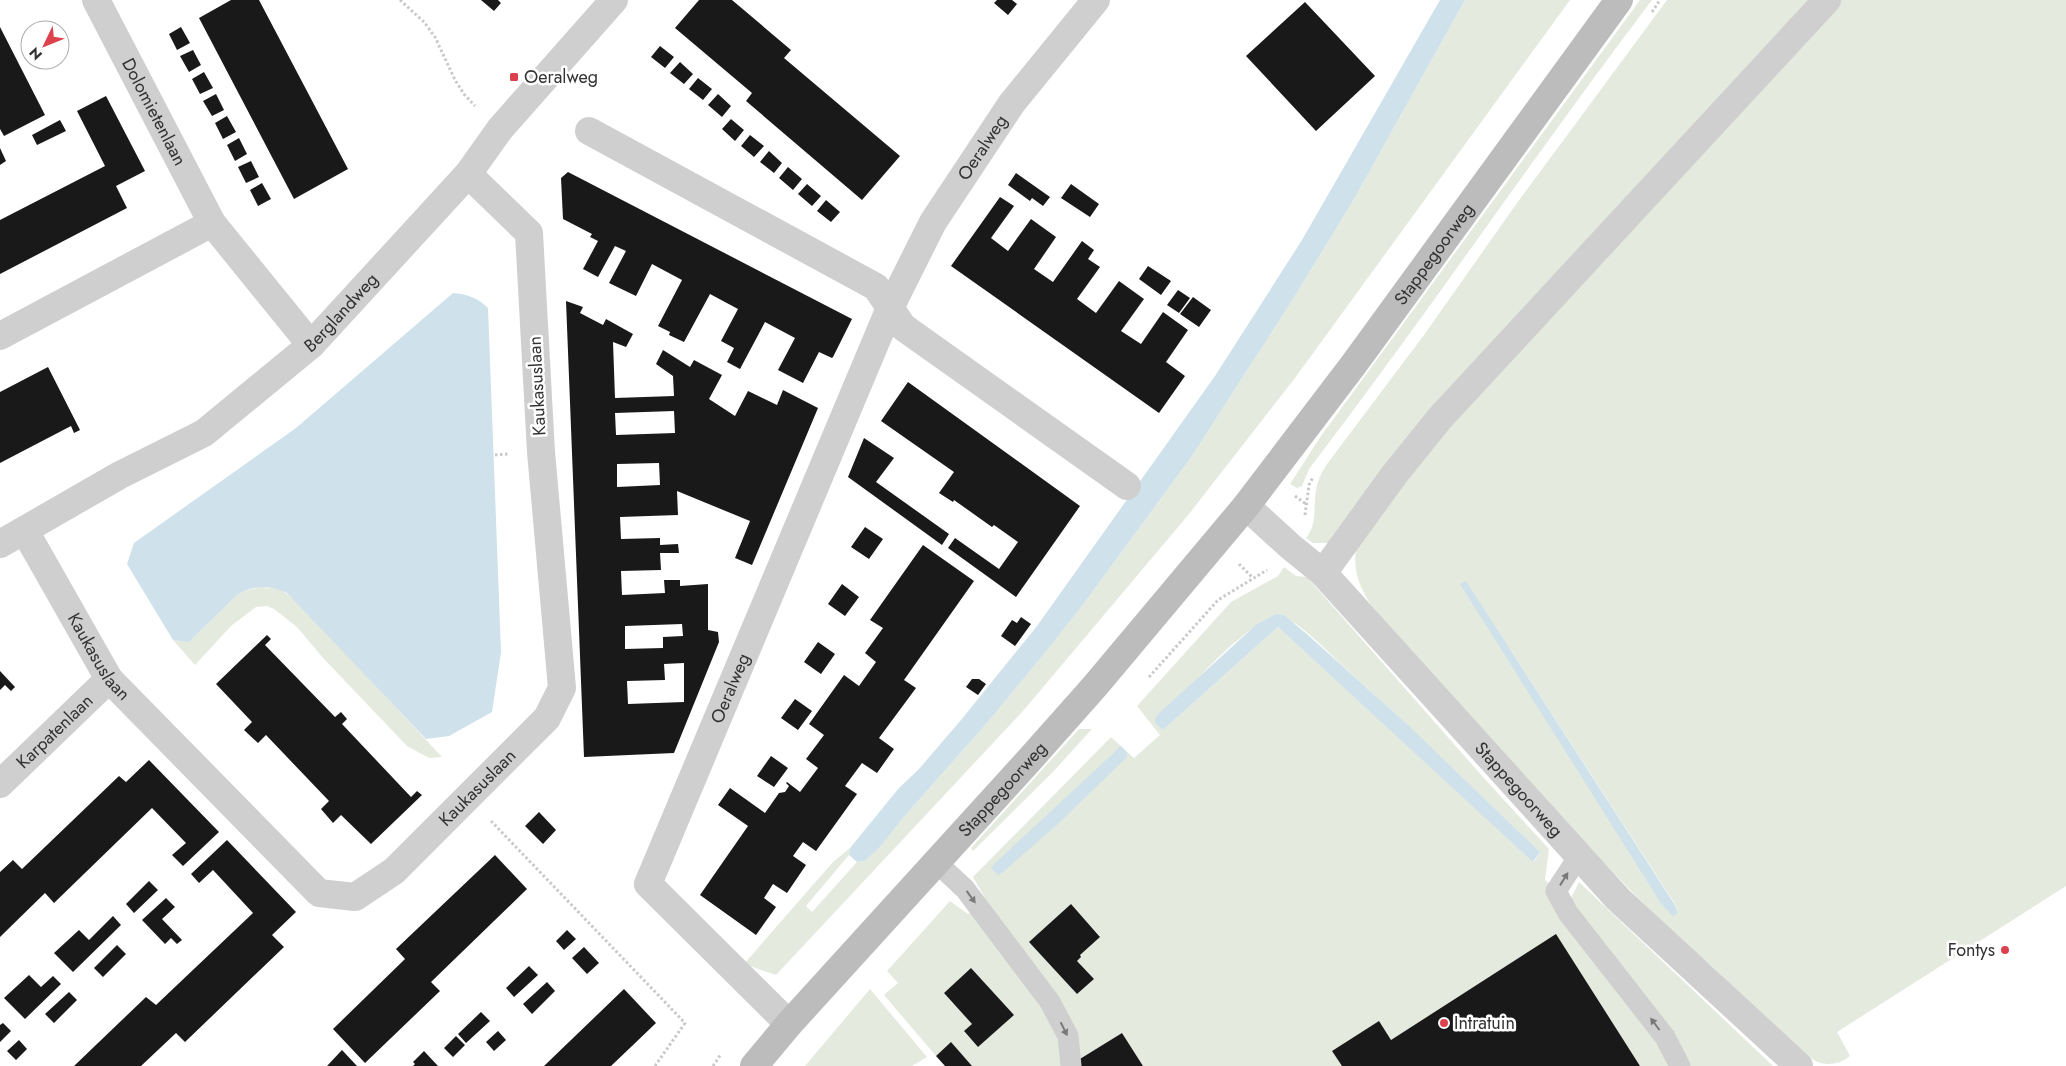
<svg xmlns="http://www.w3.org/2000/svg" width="2066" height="1066" font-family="Jost,sans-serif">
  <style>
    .green { fill: #e5eade; fill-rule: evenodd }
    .water { fill: #cfe1eb }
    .building { fill: #191919; fill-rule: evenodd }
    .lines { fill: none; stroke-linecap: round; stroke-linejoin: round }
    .path { stroke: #c9c9c9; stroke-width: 3; stroke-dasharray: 2.5 2.5; stroke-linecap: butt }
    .lane { stroke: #cfcfcf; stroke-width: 21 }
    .street { stroke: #cfcfcf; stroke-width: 28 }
    .secondary { stroke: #bcbcbc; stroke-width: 28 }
    .oneway { fill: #797979 }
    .poi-dot { fill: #db424e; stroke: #fff; stroke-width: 2 }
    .labels { text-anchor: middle; stroke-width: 5; stroke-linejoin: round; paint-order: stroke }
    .poi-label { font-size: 18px; fill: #323232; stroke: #fff; text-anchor: start }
    .street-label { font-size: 18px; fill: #323232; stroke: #fff }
  </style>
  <rect width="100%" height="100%" fill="#fff"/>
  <path class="green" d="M1465,0H1570L1295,378L1189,514L1023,711L776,975L744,964L833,862L850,848L849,855L806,906L812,912L857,862L865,861L881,846L903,818L993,716L1085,602L1192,456L1288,307L1353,201Z
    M1640,0H1652C1535,154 1427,315 1309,469L1302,486L1297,488L1290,484L1321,436Z
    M1667,0H1818L1331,543H1313L1306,538C1319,522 1312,504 1317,485C1319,477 1323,470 1327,464L1424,335L1517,203Z
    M1841,0H2066V886L1837,1032L1850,1056C1840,1064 1829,1066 1817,1062C1811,1058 1809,1056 1802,1056L1715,969L1676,936L1630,890L1526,781L1371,605C1359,586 1353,571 1356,549L1401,480ZM1466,581L1675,904L1678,912Z
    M1284,567L1296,576L1307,577L1483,777L1549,849L1545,880L1569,902L1579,882L1773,1066H1640L1556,935L1391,1040L1379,1022L1332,1051L1342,1066H1143L1122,1033L1075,1062L1078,1066H972L951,1042L936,1056L884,995L898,983L887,971L950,901L968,914L985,898L973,877L1111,737L1134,758L1160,735L1137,706L1231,602L1278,576ZM1275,614C1294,616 1329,653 1344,667C1411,727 1475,790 1540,852L1534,862L1278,627L1163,730L1155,723C1192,686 1229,639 1275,614ZM1071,904L1100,936L1080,955L1081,957L1077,961L1094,979L1077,994L1030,942ZM971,968L1014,1015L978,1047L964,1032L972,1024L944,993Z
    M261,587L279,589L295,599L442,757L429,758L407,746L324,659L297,627L274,609L267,606L256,607L231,626L195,665L173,640L189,642L237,595L244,591Z
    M1079,729H1092L1052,773L973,851L971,848Z
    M870,989L927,1057L912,1066H805Z"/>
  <path class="water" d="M1440,0H1465L1353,201L1288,307L1192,456L1085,602L1055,640L993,716L903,818L881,846L865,861L857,862L849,855L850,848L899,788L919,769L961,720L1037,626L1215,376L1302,240Z
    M453,293C467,294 478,298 488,308L501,652L492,712L449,736L426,739L287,593C270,585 253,585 237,595L189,642L173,640L127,564L134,543L296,428Z
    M1466,581L1675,905L1678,913L1673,916L1662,905L1460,584Z
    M1275,614L1284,615L1308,635L1408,725L1540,852L1533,862L1278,627L1163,730L1155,723V719L1158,714L1256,625Z
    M1121,746L1127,753V757L1059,823L1002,873L998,875L991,868L994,864Z"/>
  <path class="building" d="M231,0H259L348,169L294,199L199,18Z
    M481,0H498L501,3L494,11Z
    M699,0H732L791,50L784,58L900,156L862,200L746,101L752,93L675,28Z
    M997,0H1012L1017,4L1008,15L994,3Z
    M1305,2L1375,76L1316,131L1246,56Z
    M0,27L45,115L4,136L0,129Z
    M181,27L190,43L177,50L169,34Z
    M660,46L674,57L665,68L651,57Z
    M193,50L201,65L189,72L180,56Z
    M680,62L693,74L684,84L670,73Z
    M204,72L213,88L200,94L192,79Z
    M698,78L712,89L703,100L689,89Z
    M216,94L224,110L212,116L203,101Z
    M718,94L731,106L722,117L708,105Z
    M106,96L145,171L116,186L127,208L0,274V220L105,166L77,111Z
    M227,116L236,132L223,139L215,123Z
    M731,119L744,130L735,141L722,129Z
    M60,120L66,131L37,145L32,135Z
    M750,135L764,146L754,157L741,146Z
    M239,138L247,154L235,161L227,145Z
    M0,148L6,161L0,165Z
    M769,151L782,163L774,173L760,162Z
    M251,161L259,177L246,183L238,167Z
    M788,167L802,179L793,190L779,178Z
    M568,172L852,319L833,357L832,358L819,352L803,383L778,370L795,338L765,322L740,369L727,362L734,348L721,341L738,309L710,294L684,342L669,335L670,332L658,326L682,280L652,264L636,296L609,283L626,251L615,246L598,277L583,269L598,241L590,237L592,234L563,219L561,178Z
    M1016,173L1050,197L1043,206L1032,198L1030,201L1008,185Z
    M262,183L271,199L258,206L250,190Z
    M807,184L821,196L812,206L798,194Z
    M1071,184L1099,204L1090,217L1061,198Z
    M1000,197L1014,206L991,238L1008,251L1031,219L1056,237L1034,269L1053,282L1082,241L1094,250L1088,259L1100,267L1077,299L1096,313L1119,281L1144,299L1121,331L1141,344L1163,312L1188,330L1166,362L1185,376L1159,413L951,266Z
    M826,200L840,212L831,222L817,211Z
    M1148,266L1171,281L1161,295L1139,279Z
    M1178,290L1190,298L1179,313L1167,305Z
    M1193,297L1211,310L1199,327L1180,314Z
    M566,301L583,307L580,313L603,325L606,319L633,334L626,347L613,342L615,398L674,396L673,376L656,364L663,350L690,367L694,360L722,375L709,399L735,416L748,391L777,405L783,390L818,408L752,565L735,558L750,521L677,491L678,515L620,517L621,539L660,538V545L678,544L679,553H660L661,570L621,571L622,595L665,593L664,580H680V586L708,584V630L718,632L719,642L674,753L584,757ZM674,411L675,433L616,435L615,413ZM659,463L660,485L617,487V464ZM682,624L683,636L663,637V648L625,649V626ZM684,663V702L628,704L627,681L665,680L664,664Z
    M48,367L80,430L74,433L71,426L0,463V392Z
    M908,382L1080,506L1016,597L948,548L955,538L999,569L1018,542L994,525L992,527L954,500L953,502L939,493L954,472L881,421Z
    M864,438L894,458L876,482L949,534L942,545L848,477Z
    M865,527L883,539L869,559L851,547Z
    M923,545L974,581L904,680L916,688L879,738L894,749L877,773L862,763L845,786L857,794L821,844L816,851L803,842L793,856L806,865L787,893L773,884L764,898L776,907L756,935L700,895L748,826L718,805L730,788L765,813L779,793L785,792L789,786L786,783L787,782L800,792L818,768L806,759L824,735L809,724L844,675L859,686L876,662L865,653L883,628L870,620Z
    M842,584L859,597L845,616L828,604Z
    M1021,617L1031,624L1015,646L1001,636L1012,620L1017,623Z
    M267,635L271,639L265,645L335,717L341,712L347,719L342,724L411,797L417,791L422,795L371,844L341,815L333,823L321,809L329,801L266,735L258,743L244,730L252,722L216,684Z
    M818,642L835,654L821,674L804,662Z
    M0,671L15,687L11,691L5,685L0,690Z
    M972,679H979L986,684L978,695L966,687Z
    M795,699L812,711L798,730L781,718Z
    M771,756L788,768L774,787L757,776Z
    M149,760L219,832L183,866L172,855L186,843L152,808L54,903L45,893L0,937V872L13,860L22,869L119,776L126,782Z
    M539,812L556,830L543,844L525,826Z
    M227,840L296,912L272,935L284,947L185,1042L176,1033L141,1066H74L146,997L156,1005L253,913L213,870L199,883L191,874Z
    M495,855L527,889L431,982L440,991L365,1063L333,1029L405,959L396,949Z
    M149,881L158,890L134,913L126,904Z
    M166,898L175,907L162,919L182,940L177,944L171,938L165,944L142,920Z
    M1071,904L1100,937L1080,955L1081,957L1077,961L1094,979L1077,994L1029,942Z
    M113,916L121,925L73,972L54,953L79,930L89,940Z
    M567,930L576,939L564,950L556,941Z
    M1556,934L1640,1066H1342L1332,1051L1379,1021L1391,1040Z
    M117,945L126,954L103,977L94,968Z
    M584,947L599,963L587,974L572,958Z
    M529,966L538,975L514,997L506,988Z
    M971,968L1014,1015L978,1047L964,1031L972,1024L944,993Z
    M29,975L41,987L53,976L61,984L25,1019L4,998Z
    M547,982L555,991L532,1014L523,1004Z
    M624,989L656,1023L632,1046L611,1066H544Z
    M69,992L77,1000L54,1023L45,1014Z
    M481,1012L490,1021L466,1043L458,1034Z
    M3,1023L11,1031L0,1042V1025Z
    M498,1031L506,1040L494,1051L486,1042Z
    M1122,1033L1143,1066H1078L1075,1062Z
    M456,1036L465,1045L453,1057L444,1048Z
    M19,1040L27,1049L16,1060L7,1051Z
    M951,1042L972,1066H945L936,1056Z
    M342,1050L357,1066H327Z
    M424,1051L438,1066H413L415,1064L413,1062Z"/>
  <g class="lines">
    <path class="path" d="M400,0L424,22L435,37L455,80L464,94L475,106
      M1652,12L1660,0
      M495,455L508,454
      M1295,496L1306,504
      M1305,515L1309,485L1313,477
      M1239,564L1253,578
      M1149,677L1218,600L1267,570
      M491,821L685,1023L655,1066
      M713,1066L721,1054"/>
    <path class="lane" d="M1579,856L1556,891L1568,913L1665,1037L1680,1066
      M936,862L965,889L1050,1002L1068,1036L1071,1066"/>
    <g class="street">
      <path id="s1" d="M96,0L212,223L311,345"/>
      <path d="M589,131L876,287L903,327L1127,486"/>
      <path d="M0,336L212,223"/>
      <path id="s2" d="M1246,506L1291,547L1323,573L1618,899L1799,1066"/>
      <path id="s3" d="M25,531L109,679L319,893L355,897L394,871L547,718L562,688L541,452L529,233L468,174"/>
      <path id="s4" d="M0,544L120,475L204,433L311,345L468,174L500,129L614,0"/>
      <path d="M1323,573L1394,475L1440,418L1827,0"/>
      <path id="s5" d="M0,784L109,679"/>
      <path id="s6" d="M789,1024L648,884L890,308L933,222L1012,103L1096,0"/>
    </g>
    <path class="secondary" id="s7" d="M754,1066L789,1024L1032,757L1095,686L1246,506L1354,364L1619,0"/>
  </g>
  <defs><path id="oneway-solid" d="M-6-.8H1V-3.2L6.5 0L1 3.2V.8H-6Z" transform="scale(1.25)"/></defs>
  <g class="oneway">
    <use href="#oneway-solid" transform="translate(1564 879) rotate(-58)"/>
    <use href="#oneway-solid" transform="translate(971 897) rotate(54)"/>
    <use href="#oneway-solid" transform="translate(1655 1024) rotate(-127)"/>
    <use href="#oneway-solid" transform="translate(1064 1029) rotate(64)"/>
  </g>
  <g class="poi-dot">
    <rect x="509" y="72" width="10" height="10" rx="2.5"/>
    <circle cx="2005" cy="950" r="5"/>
    <circle cx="1444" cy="1023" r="5"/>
  </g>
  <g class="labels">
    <g class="poi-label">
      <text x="524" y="83">Oeralweg</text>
      <text x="1995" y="956" text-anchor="end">Fontys</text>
      <text x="1454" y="1029">Intratuin</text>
    </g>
    <g class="street-label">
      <text dy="6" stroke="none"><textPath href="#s1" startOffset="126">Dolomietenlaan</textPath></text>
      <text dy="6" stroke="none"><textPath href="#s6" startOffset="1009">Oeralweg</textPath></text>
      <text dy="6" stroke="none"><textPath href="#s7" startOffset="1060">Stappegoorweg</textPath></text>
      <text dy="6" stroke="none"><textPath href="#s4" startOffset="415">Berglandweg</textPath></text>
      <text transform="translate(537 386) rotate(-93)" y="6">Kaukasuslaan</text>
      <text dy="6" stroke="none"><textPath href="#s3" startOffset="146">Kaukasuslaan</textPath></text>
      <text dy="6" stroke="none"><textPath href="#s6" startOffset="411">Oeralweg</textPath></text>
      <text dy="6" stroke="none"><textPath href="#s5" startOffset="76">Karpatenlaan</textPath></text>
      <text dy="6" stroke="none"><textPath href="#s3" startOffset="671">Kaukasuslaan</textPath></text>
      <text dy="6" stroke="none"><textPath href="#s7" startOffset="372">Stappegoorweg</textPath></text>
      <text dy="6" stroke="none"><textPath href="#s2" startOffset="394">Stappegoorweg</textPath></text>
    </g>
  </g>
  <g transform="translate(45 45) rotate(227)"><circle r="24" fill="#ffffff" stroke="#adadad"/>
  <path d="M0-4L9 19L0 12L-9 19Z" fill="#db424e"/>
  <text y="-8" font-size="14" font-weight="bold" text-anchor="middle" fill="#323232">N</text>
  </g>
</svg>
